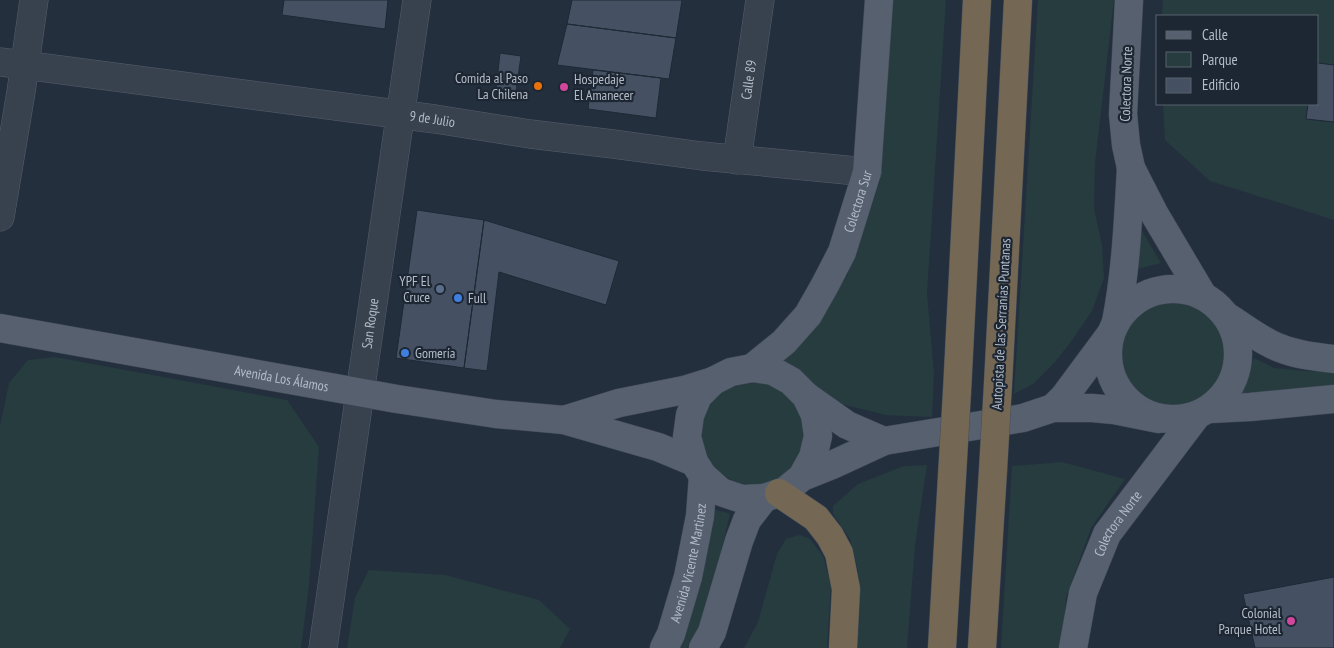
<svg xmlns="http://www.w3.org/2000/svg" width="1334" height="648" font-family="'PT Sans Narrow',sans-serif">
  <style>
    .green { fill: #263c3f }
    .building { fill: #455162; stroke: #1f2835 }
    .lines { fill: none; stroke-linecap: round; stroke-linejoin: round }
    .minor-casing { stroke: #565f6c; stroke-width: 29 }
    .major-casing { stroke: #414a57; stroke-width: 29 }
    .highway-casing { stroke: #434c59; stroke-width: 29 }
    .minor { stroke: #38414e; stroke-width: 28 }
    .major { stroke: #56606e; stroke-width: 28 }
    .highway { stroke: #746855; stroke-width: 28 }
    .highway-bridge-casing { stroke: #434c59; stroke-width: 29; stroke-linecap: butt }
    .highway-bridge { stroke: #746855; stroke-width: 28 }
    .food-dot { fill: #e8710a; stroke: #1d2633; stroke-width: 2 }
    .hotel-dot { fill: #d1479c; stroke: #1d2633; stroke-width: 2 }
    .service-dot { fill: #5c6f8a; stroke: #1d2633; stroke-width: 2 }
    .shop-dot { fill: #3f7fe0; stroke: #1d2633; stroke-width: 2 }
    .labels { text-anchor: middle; stroke-width: 4.5; stroke-linejoin: round; paint-order: stroke }
    .poi-label { font-size: 14px; fill: #b4bcc9; stroke: #1d2633; text-anchor: end }
    .street-label { font-size: 14px; fill: #b4bcc9; stroke: #1d2633 }
  </style>
  <rect width="100%" height="100%" fill="#242f3e"/>
  <path class="green" d="M893,0H946L927,293L934,374L932,417L886,415L837,403L777,361L811,329L848,274L880,181Z
    M1038,0H1114L1095,163L1094,208L1102,245L1104,278L1092,311L1070,343L1055,362L1033,384L1014,394Z
    M1163,0H1334V220L1210,181L1165,140L1163,104H1318V16H1162Z
    M1142,231L1161,263L1137,269Z
    M1122 354a52 52 0 1 1 104 0a52 52 0 1 1-104 0Z
    M55,357L287,400L319,447L309,585L301,648H0V426L9,383L28,360Z
    M1254,358L1274,368L1304,371L1334,372V386L1233,398Z
    M702 433a52 52 0 1 1 104 0a52 52 0 1 1-104 0Z
    M1062,462L1125,479L1091,528L1066,598L1062,648H1001L1012,466Z
    M927,465L915,545L907,648H855L858,571L850,539L833,514V506L858,484L904,466Z
    M714,509L730,514L713,584L700,624L687,648H677L691,616L702,581Z
    M799,535L809,538L823,556L831,584L827,648H744L758,622L777,554L786,539Z
    M369,570L445,575L539,600L570,629L560,648H347L355,598Z"/>
  <path class="building" d="M284,0H388L385,29L282,15Z
    M572,0H682L676,38L567,24Z
    M567,24L676,38L669,79L557,65Z
    M500,53L521,56L516,92L496,89Z
    M1318,63L1334,65V122L1306,119L1308,104H1318Z
    M593,70L661,78L656,118L588,109Z
    M417,210L484,220L464,368L396,358Z
    M484,220L619,261L606,305L499,272L487,371L464,368Z
    M1334,577V648H1255L1243,594Z"/>
  <g class="lines">
    <defs>
      <g id="minor">
        <path id="s1" d="M0,62L435,119L530,134L613,144L702,156L867,172"/>
        <path id="s2" d="M737,160L760,0"/>
        <path d="M0,217L21,92L34,0"/>
        <path id="s3" d="M323,648L417,0"/>
      </g>
      <g id="major">
        <path d="M1129,0L1123,114L1126,145L1131,168L1155,215L1203,296"/>
        <circle cx="1173" cy="354" r="65"/>
        <path d="M1226,316C1243,326 1262,342 1280,348C1297,355 1316,357 1334,359"/>
        <path d="M1116,322C1126,271 1128,220 1131,168"/>
        <path id="s4" d="M0,328L397,399L496,414L564,420L658,447L694,462"/>
        <path id="s5" d="M752,368L784,342L808,315L825,285L842,252L867,172L879,0"/>
        <path d="M806,396L847,425L884,441"/>
        <path d="M1053,408L1064,397L1110,335"/>
        <path d="M1210,409L1250,407L1334,399"/>
        <path d="M564,420L619,403L684,390L713,381"/>
        <path d="M802,477L813,457L818,436L815,415L806,396L791,381L773,371L752,368L731,372L713,381L698,396L690,415L687,437L694,462L703,476L721,492L742,499L764,498L785,491L802,477L832,465L884,441L1023,418L1053,408H1092L1114,410L1159,419"/>
        <path id="s6" d="M664,648L671,634L688,577L700,516L703,476"/>
        <path d="M703,648L712,632L739,541L747,520L764,498"/>
        <path id="s7" d="M1073,648L1083,593L1107,534L1197,415"/>
      </g>
      <path id="highway" d="M998,384L1018,0
        M957,392L977,0
        M779,493L816,518L830,536L839,553L846,589L843,648
        M942,648L952,476
        M982,648L993,470"/>
    </defs>
    <use href="#minor" class="minor-casing"/>
    <use href="#major" class="major-casing"/>
    <use href="#highway" class="highway-casing"/>
    <use href="#minor" class="minor"/>
    <use href="#major" class="major"/>
    <use href="#highway" class="highway"/>
    <defs>
      <path id="highway-bridge" d="M993,470L998,384
        M952,476L957,392"/>
    </defs>
    <use href="#highway-bridge" class="highway-bridge-casing"/>
    <use href="#highway-bridge" class="highway-bridge"/>
  </g>
  <circle class="food-dot" cx="538" cy="86" r="5"/>
  <g class="hotel-dot">
    <circle cx="564" cy="87" r="5"/>
    <circle cx="1291" cy="621" r="5"/>
  </g>
  <circle class="service-dot" cx="440" cy="289" r="5"/>
  <g class="shop-dot">
    <circle cx="458" cy="298" r="5"/>
    <circle cx="405" cy="353" r="5"/>
  </g>
  <g class="labels">
    <g class="poi-label">
      <text x="528" y="83">Comida al Paso<tspan x="528" dy="16">La Chilena</tspan></text>
      <text x="574" y="84" text-anchor="start">Hospedaje<tspan x="574" dy="16">El Amanecer</tspan></text>
      <text x="430" y="286">YPF El<tspan x="430" dy="16">Cruce</tspan></text>
      <text x="468" y="303" text-anchor="start">Full</text>
      <text x="415" y="358" text-anchor="start">Gomería</text>
      <text x="1281" y="618">Colonial<tspan x="1281" dy="16">Parque Hotel</tspan></text>
    </g>
    <g class="street-label">
      <text dy="5" stroke="none"><textPath href="#s2" startOffset="81">Calle 89</textPath></text>
      <text transform="translate(1126 84) rotate(-88)" y="5">Colectora Norte</text>
      <text dy="5" stroke="none"><textPath href="#s1" startOffset="436">9 de Julio</textPath></text>
      <text dy="5" stroke="none"><textPath href="#s5" startOffset="202">Colectora Sur</textPath></text>
      <text dy="5" stroke="none"><textPath href="#s3" startOffset="328">San Roque</textPath></text>
      <text transform="translate(1001 324) rotate(-87)" y="5">Autopista de las Serranías Puntanas</text>
      <text dy="5" stroke="none"><textPath href="#s4" startOffset="286">Avenida Los Álamos</textPath></text>
      <text dy="5" stroke="none"><textPath href="#s7" startOffset="134">Colectora Norte</textPath></text>
      <text dy="5" stroke="none"><textPath href="#s6" startOffset="89">Avenida Vicente Martinez</textPath></text>
    </g>
  </g>
  <rect x="1156" y="15" width="162" height="90" fill="#1d2633" stroke="#59626f"/>
  <rect x="1166" y="31" width="25" height="8" fill="#56606e" stroke="#59626f"/>
  <text x="1202" y="40" font-size="15" fill="#b4bcc9">Calle</text>
  <rect x="1166" y="52" width="25" height="15" fill="#263c3f" stroke="#59626f"/>
  <text x="1202" y="65" font-size="15" fill="#b4bcc9">Parque</text>
  <rect x="1166" y="78" width="25" height="15" fill="#455162" stroke="#59626f"/>
  <text x="1202" y="90" font-size="15" fill="#b4bcc9">Edificio</text>
</svg>
